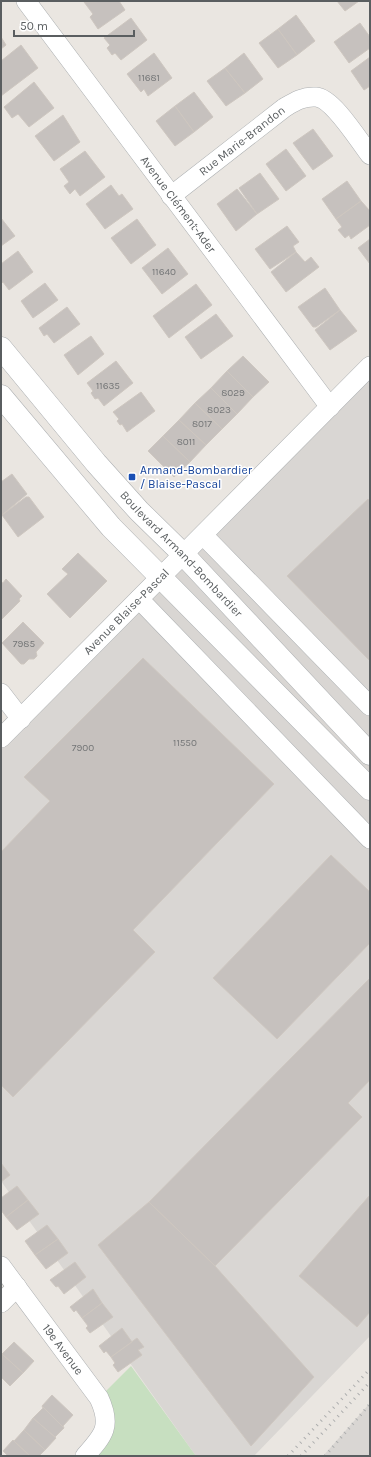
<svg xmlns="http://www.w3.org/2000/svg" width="371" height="1457" font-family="Karla,sans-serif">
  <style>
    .industrial { fill: #d9d6d3 }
    .green { fill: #c7dfc0 }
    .building { fill: #c6c1be; stroke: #cec7c0 }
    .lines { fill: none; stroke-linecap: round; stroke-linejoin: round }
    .minor-casing { stroke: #adb0b2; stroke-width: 20 }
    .tertiary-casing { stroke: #adb0b2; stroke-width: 23 }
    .minor { stroke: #fff; stroke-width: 19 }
    .tertiary { stroke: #fff; stroke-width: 22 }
    .rail { stroke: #adaeae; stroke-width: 3; stroke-dasharray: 1 5; stroke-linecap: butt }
    .transit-dot { fill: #1a4fb4; stroke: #fff; stroke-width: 1.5 }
    .labels { text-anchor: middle; stroke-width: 3; stroke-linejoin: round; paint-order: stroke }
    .number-label { font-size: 10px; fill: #757778 }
    .street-label { font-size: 12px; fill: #5a5e60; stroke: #fff }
    .transit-label { font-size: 12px; fill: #164399; stroke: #fff; text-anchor: start }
  </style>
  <rect width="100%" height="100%" fill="#eae6e1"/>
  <path class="industrial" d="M370,359V1336L254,1456H196L1,1181V738Z
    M370,1403V1456H323Z"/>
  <path class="green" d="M131,1366L196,1456H85L100,1439L99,1398Z"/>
  <path class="building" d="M119,1L125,10L98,29L90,17L93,14L84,2Z
    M337,1H359L345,11Z
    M296,15L315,41L297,55L278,29Z
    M131,18L147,40L121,60L115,53L112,55L107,48L110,45L104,38Z
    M360,23L370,37V48L349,63L334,42Z
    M278,29L297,55L278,68L259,43Z
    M1,37L6,45L1,49Z
    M21,45L38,68L1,96V61Z
    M154,53L172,78L148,96L144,89L141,92L127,74Z
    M244,53L263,79L245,93L225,68Z
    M370,57V86L364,90L351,71Z
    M225,68L245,93L226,106L207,81Z
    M34,82L54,108L29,127L18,114L12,118L4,107Z
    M194,92L213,117L194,132L175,106Z
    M175,106L194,132L175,146L156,121Z
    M63,115L80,142L54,161L35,136Z
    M313,129L333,156L313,170L293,143Z
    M286,149L306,176L286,191L266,164Z
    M85,151L105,177L80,196L75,189L70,194L64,186L69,182L60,169Z
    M260,173L279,199L257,214L239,188Z
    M347,181L361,201L336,219L322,199Z
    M111,185L119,196L122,194L133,209L105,229L86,204Z
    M237,189L257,214L236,231L217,204Z
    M361,201L370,211V225L351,239L349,235L345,238L338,230L342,227L336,219Z
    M1,218L15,236L1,246Z
    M137,219L156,245L131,264L111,238Z
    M287,226L299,242L293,246L296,252L270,269L255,249Z
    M370,239V264L358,248Z
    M168,248L188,274L162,294L142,268Z
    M18,251L33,272L9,290L3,282L1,284V264Z
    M296,252L305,262L311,257L319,267L286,292L271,272Z
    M45,283L58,300L33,318L21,301Z
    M196,284L212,305L169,338L153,316Z
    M325,288L340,310L316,327H313L298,307Z
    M67,307L80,324L54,343L47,334L44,336L39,328Z
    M340,310L357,331L330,350L315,330Z
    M216,314L233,336L201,359L185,337Z
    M91,336L104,354L78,375L64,355Z
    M243,356L269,382L253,397L227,371Z
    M116,361L133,383L104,406L98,398L95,399L91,393L93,391L87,383Z
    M227,371L253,397L237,414L211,388Z
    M211,388L237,414L222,429L195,403Z
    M141,392L155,411L127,432L122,424L120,425L117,421L119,419L113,412Z
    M195,403L222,429L206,445L179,420Z
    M179,420L206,445L190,462L163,436Z
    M163,436L190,462L174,477L148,451Z
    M12,474L27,494L2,515L1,482Z
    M26,497H29L44,517L18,537L2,515Z
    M368,499L370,501V661L287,576Z
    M78,553L107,581L70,618L47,594L68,574L62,569Z
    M6,579L22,596L19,599L20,601L1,620V582L3,583Z
    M23,622L44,643L36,652L37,656L34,659H29L24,664H21L2,643Z
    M143,658L274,784L133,930L155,952L13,1097L1,1085V852L50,801L24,777Z
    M331,855L370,892V943L277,1039L213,978Z
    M370,978V1080L348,1103L362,1117L215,1266L149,1202Z
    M1,1163L10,1175L1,1182Z
    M17,1186L28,1200L6,1217L1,1210V1198Z
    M370,1195V1312L357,1327L299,1276Z
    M28,1200L39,1214L17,1230L6,1217Z
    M149,1202L215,1266L314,1377L251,1446L98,1245Z
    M47,1225L58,1239L35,1255L25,1241Z
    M58,1239L68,1253L46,1269L35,1255Z
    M75,1262L86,1277L64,1294L58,1286L56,1287L50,1280Z
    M93,1289L102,1303L82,1318L76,1310L74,1312L70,1307Z
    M102,1303L113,1317L90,1333L86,1328L88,1326L82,1318Z
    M122,1328L132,1342L111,1357L106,1351L104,1353L99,1346Z
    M137,1338L144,1347L138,1350L142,1355L118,1372L113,1365L115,1363L111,1357Z
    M14,1342L34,1361L23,1373L2,1354Z
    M2,1354L23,1373L10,1386L1,1377Z
    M52,1395L73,1415L63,1426L64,1428L42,1406Z
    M42,1406L64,1428L55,1437L33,1418L43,1408Z
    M33,1418L56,1438L45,1450L24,1430Z
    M24,1430L45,1450L39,1456H30L14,1441Z
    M13,1440L14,1441L30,1456H8L3,1451Z"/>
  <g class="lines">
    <defs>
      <g id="minor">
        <path id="s1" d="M26,1L330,407"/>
        <path id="s2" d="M171,196L284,108C294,102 303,96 316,97C333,98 359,141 370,155"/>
        <path d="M203,535L370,706"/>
        <path d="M139,599L370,839"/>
        <path d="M1,693L21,719"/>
        <path id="s3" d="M1,738L370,366"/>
        <path id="s4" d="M1,1266L99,1398C112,1426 104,1435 85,1456"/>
        <path d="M1,1303L17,1287"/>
      </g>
      <g id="tertiary">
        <path id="s5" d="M1,348L96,463L139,511L183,554L370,754"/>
        <path d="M1,396L111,527L370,789"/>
      </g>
    </defs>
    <use href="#minor" class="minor-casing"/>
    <use href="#tertiary" class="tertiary-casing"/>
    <use href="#minor" class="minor"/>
    <use href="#tertiary" class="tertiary"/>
    <path class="rail" d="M288,1456L370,1369
      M301,1456L370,1382
      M325,1456L370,1404"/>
  </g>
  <rect class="transit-dot" x="128" y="473" width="8" height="8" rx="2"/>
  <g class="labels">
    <g class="number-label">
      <text x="149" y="81">11681</text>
      <text x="164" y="275">11640</text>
      <text x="108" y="389">11635</text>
      <text x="233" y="396">8029</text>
      <text x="219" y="413">8023</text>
      <text x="202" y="427">8017</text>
      <text x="186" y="445">8011</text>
      <text x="24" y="647">7985</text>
      <text x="185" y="746">11550</text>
      <text x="83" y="751">7900</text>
    </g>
    <g class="street-label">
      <text dy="4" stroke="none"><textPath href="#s2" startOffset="90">Rue Marie-Brandon</textPath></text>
      <text dy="4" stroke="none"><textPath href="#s1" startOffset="254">Avenue Clément-Ader</textPath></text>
      <text dy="4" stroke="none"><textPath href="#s5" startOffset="274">Boulevard Armand-Bombardier</textPath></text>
      <text dy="4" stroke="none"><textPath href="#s3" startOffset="178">Avenue Blaise-Pascal</textPath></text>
      <text dy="4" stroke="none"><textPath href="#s4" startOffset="104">19e Avenue</textPath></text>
    </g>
    <g class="transit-label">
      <text x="140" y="474">Armand-Bombardier<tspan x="140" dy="14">/ Blaise-Pascal</tspan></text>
    </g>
  </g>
  <rect width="371" height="1457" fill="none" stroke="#5a5e60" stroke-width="4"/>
  <path d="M14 30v6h120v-6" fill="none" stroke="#5a5e60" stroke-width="2"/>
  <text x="20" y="30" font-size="12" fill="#5a5e60" stroke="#ffffff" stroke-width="3" paint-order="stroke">50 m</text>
</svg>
